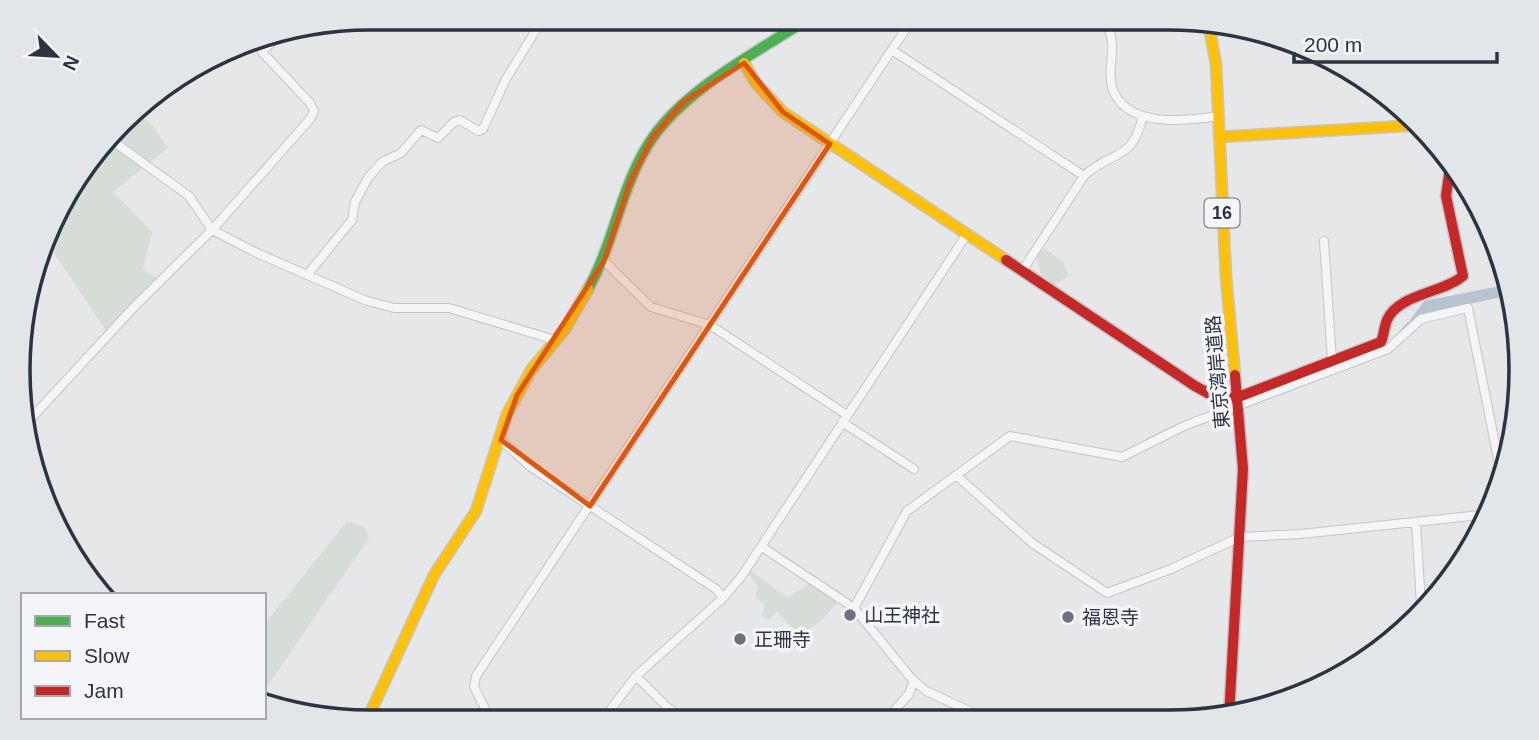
<svg xmlns="http://www.w3.org/2000/svg" width="1539" height="740" font-family="Helvetica,'Noto Sans JP',sans-serif">
  <style>
    .green { fill: #d6dcd6 }
    .water { fill: #b7c3d0 }
    .lines { fill: none; stroke-linecap: round; stroke-linejoin: round }
    .stream { stroke: #b7c3d0; stroke-width: 2 }
    .street-casing { stroke: #c3c5c7; stroke-width: 10 }
    .fast-casing { stroke: #c3c5c7; stroke-width: 13 }
    .slow-casing { stroke: #c3c5c7; stroke-width: 13 }
    .jam-casing { stroke: #c3c5c7; stroke-width: 13 }
    .street { stroke: #f4f5f6; stroke-width: 8 }
    .fast { stroke: #4caf50; stroke-width: 10 }
    .slow { stroke: #ffc107; stroke-width: 10 }
    .jam { stroke: #c62828; stroke-width: 10 }
    .marked { fill: #df570f; fill-opacity: 0.2; stroke: #df570f; stroke-width: 5; stroke-linejoin: round }
    .poi-dot { fill: #6d737c; stroke: #f3f5f8; stroke-width: 2.5 }
    .labels { text-anchor: middle; stroke-width: 7; stroke-linejoin: round; paint-order: stroke }
    .shield { fill: #f3f5f8; stroke: #686e78; stroke-width: 2 }
    .shield-label { font-size: 18px; font-weight: bold; fill: #2d3441 }
    .street-label { font-size: 19px; fill: #2d3441; stroke: #f3f5f8 }
    .poi-label { font-size: 19px; fill: #2d3441; stroke: #f3f5f8; text-anchor: start }
    .rim { fill: none; stroke: #2d3441; stroke-width: 3.5 }
  </style>
  <rect width="100%" height="100%" fill="#e5e7e9"/>
  <path class="green" d="M136,111L153,126L168,148L113,192L152,232L143,270L159,279L107,332L48,244L69,194L78,199L86,191L79,172Z
    M1045,248L1063,262L1069,276L1052,286L1041,274L1036,256Z
    M347,521L365,527L369,538L264,691V625Z
    M750,570L788,598L810,583L840,599C828,613 816,630 797,633L777,611L769,620L762,616L765,605L755,597L758,587L748,573Z"/>
  <path class="water" d="M1505,285L1507,296L1425,313L1408,323L1424,301Z"/>
  <g class="lines">
    <path class="stream" d="M1398,335L1408,323
      M1147,440L1173,427"/>
    <defs>
      <path id="street" d="M1106,18C1107,26 1112,35 1112,44C1113,59 1108,72 1112,87C1125,129 1186,121 1219,116
        M892,50L1084,176
        M110,139L189,196L212,230L259,254L367,301L394,308H449L555,340
        M1324,241L1332,361
        M604,261L651,307L710,325L847,415
        M1022,271L1084,176C1111,150 1132,163 1143,116
        M308,274L352,220L355,202L368,178L382,162L401,153L421,130L438,138L454,122L460,120L478,131L483,129L506,79L536,30L548,18
        M842,422L914,469
        M24,426L135,306L212,230L310,119L314,111L310,103L262,52L282,32
        M501,440L531,467L716,589L723,598
        M957,476L1032,543L1107,593L1171,569L1240,537L1301,534L1490,514
        M1416,522L1421,605L1419,615
        M762,547L854,608L911,678L926,691L989,720
        M854,608L907,511L1010,436L1122,457L1184,426L1388,349L1421,319L1468,308L1501,474
        M636,676L668,708L689,721
        M885,721L909,694L914,680
        M492,722L474,687L476,676L913,18
        M601,722L636,676L723,598L741,577L967,234"/>
      <path id="fast" d="M588,289C615,241 621,183 653,137C688,87 758,52 809,18"/>
      <path id="slow" d="M1209,26L1216,64L1226,277L1235,375
        M744,63L756,83L783,112L1006,260
        M1219,137L1421,125
        M366,722L434,575L476,511L507,414L531,370L565,329L588,289"/>
      <path id="jam" d="M1006,260L1195,386L1215,397L1236,398L1381,342C1384,335 1384,327 1387,320C1398,294 1443,293 1463,276L1446,196L1450,168
        M1229,716L1243,469L1235,375"/>
    </defs>
    <use href="#street" class="street-casing"/>
    <use href="#fast" class="fast-casing"/>
    <use href="#slow" class="slow-casing"/>
    <use href="#jam" class="jam-casing"/>
    <use href="#street" class="street"/>
    <use href="#fast" class="fast"/>
    <use href="#slow" class="slow"/>
    <use href="#jam" class="jam"/>
  </g>
  <path class="marked" d="M744,63L783,112L830,144L590,506L501,440L517,395L604,261L630,182L652,138L683,102Z"/>
  <g class="poi-dot">
    <circle cx="850" cy="615" r="7"/>
    <circle cx="1068" cy="617" r="7"/>
    <circle cx="740" cy="639" r="7"/>
  </g>
  <g class="labels">
    <rect class="shield" x="1204.5" y="198.5" width="35" height="29" rx="5"/>
    <g class="shield-label">
      <text x="1222" y="219">16</text>
    </g>
    <g class="street-label">
      <text transform="translate(1217 372) rotate(-95)" y="7">東京湾岸道路</text>
    </g>
    <g class="poi-label">
      <text x="864" y="622">山王神社</text>
      <text x="1082" y="624">福恩寺</text>
      <text x="754" y="646">正珊寺</text>
    </g>
  </g>
  <path d="M0 0H1539V740H0ZM370 30H1169A340 340 0 0 1 1509 370V370A340 340 0 0 1 1169 710H370A340 340 0 0 1 30 370V370A340 340 0 0 1 370 30Z" fill="#e3e6e9" fill-rule="evenodd"/>
  <path class="rim" d="M370 30H1169A340 340 0 0 1 1509 370V370A340 340 0 0 1 1169 710H370A340 340 0 0 1 30 370V370A340 340 0 0 1 370 30Z"/>
  <rect x="21" y="593" width="245" height="126" fill="#f3f5f8" stroke="#a4a8af" stroke-width="2"/>
  <rect x="35" y="616" width="35" height="10" fill="#4caf50" stroke="#a4a8af" stroke-width="2"/>
  <text x="84" y="628" font-size="21" fill="#2d3441">Fast</text>
  <rect x="35" y="651" width="35" height="10" fill="#ffc107" stroke="#a4a8af" stroke-width="2"/>
  <text x="84" y="663" font-size="21" fill="#2d3441">Slow</text>
  <rect x="35" y="686" width="35" height="10" fill="#c62828" stroke="#a4a8af" stroke-width="2"/>
  <text x="84" y="698" font-size="21" fill="#2d3441">Jam</text>
  <g transform="translate(56 56) rotate(115)" stroke="#f3f5f8" stroke-width="5" paint-order="stroke">
  <path d="M0-5L12 26L0 18L-12 26Z" fill="#2d3441"/>
  <text y="-10" font-size="19" font-weight="bold" text-anchor="middle" fill="#2d3441">N</text>
  </g>
  <path d="M1294 52v10h203v-10" fill="none" stroke="#2d3441" stroke-width="3.5"/>
  <text x="1304" y="52" font-size="21" fill="#2d3441" stroke="#f3f5f8" stroke-width="5" paint-order="stroke">200 m</text>
</svg>
